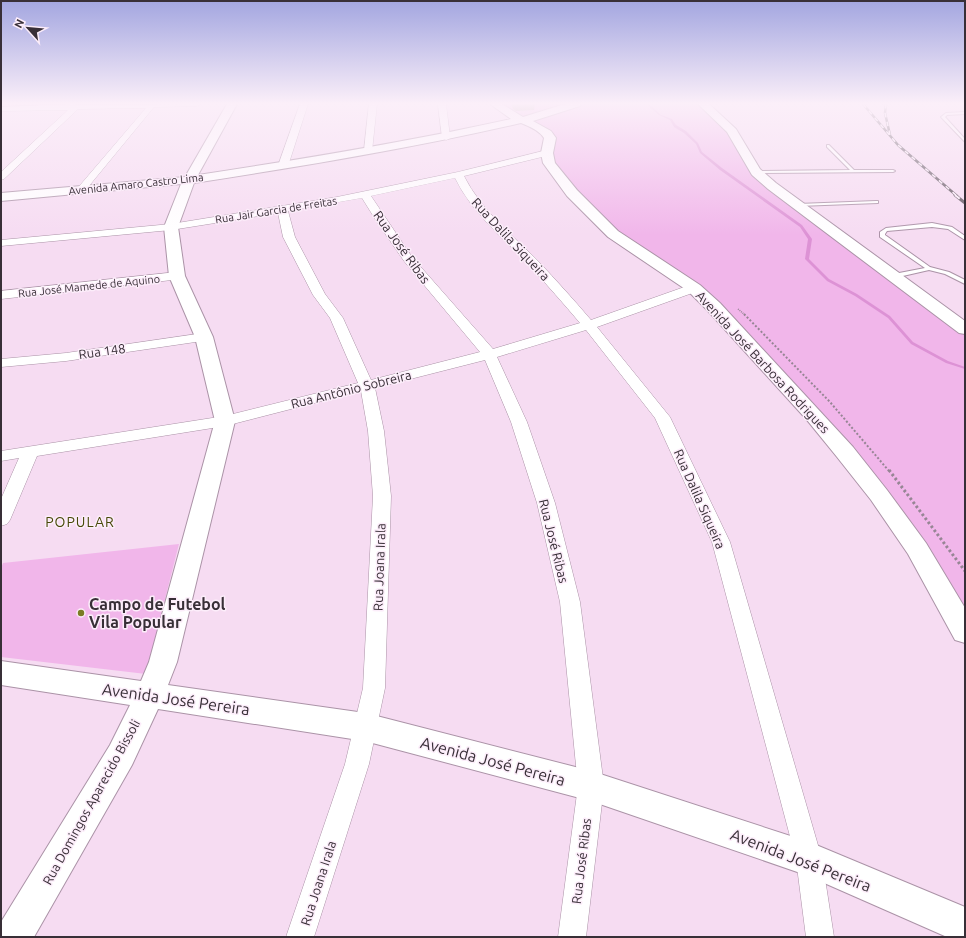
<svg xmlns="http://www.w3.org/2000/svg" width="966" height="938" font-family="Ubuntu,sans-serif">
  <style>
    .green { fill: #f1b6ea }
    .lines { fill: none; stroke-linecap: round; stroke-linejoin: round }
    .stream { fill: #dd92d5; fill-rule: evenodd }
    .lane-casing { stroke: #ab93a7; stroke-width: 2 }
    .street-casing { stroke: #ab93a7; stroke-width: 1 }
    .secondary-casing { stroke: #ab93a7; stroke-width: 2 }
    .path-far2 { stroke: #968594; stroke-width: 1.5; stroke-dasharray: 1 1; stroke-linecap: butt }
    .path-far1 { stroke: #968594; stroke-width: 2; stroke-dasharray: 2 2; stroke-linecap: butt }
    .path { stroke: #968594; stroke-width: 3; stroke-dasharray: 2.5 2.5; stroke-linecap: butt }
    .lane { fill: #fff; fill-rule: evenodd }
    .street { fill: #fff; fill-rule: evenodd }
    .secondary { fill: #fff; fill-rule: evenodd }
    .rail-far1-casing { stroke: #5e525d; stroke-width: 2.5 }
    .rail-casing { stroke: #5e525d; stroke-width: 3 }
    .rail-far1 { stroke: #fcedfa; stroke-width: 1.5; stroke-dasharray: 4.5; stroke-linecap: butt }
    .rail { stroke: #fcedfa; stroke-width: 2; stroke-dasharray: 6; stroke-linecap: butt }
    .wall { fill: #9d9f86 }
    .poi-dot { fill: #7a7b23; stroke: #fcedfa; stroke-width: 1.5 }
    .labels { text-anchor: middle; stroke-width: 3; stroke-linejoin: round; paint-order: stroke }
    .far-street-label { font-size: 11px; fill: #382f37; stroke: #fcedfa }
    .street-label { font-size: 13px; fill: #382f37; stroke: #fcedfa }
    .neighbourhood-label { font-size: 14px; letter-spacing: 1px; fill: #474808; stroke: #fcedfa }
    .near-poi-label { font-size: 16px; font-weight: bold; fill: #382f37; stroke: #fcedfa; text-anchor: start }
    .near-street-label { font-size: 16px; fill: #382f37; stroke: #fcedfa }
  </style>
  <rect width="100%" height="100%" fill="#f6dcf2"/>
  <path class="green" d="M496,104H572L521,119Z
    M582,104H704L720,117L760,173L965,327V623L926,557L719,310L617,236L552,165V144L526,121Z
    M179,544L146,674L1,657V568L3,563Z"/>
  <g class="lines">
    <path class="stream" d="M646,104H649L661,115L672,119L676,125L686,131L698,143L702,152L722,168L802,225L812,239L809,259L829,279L857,294L890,316L913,342L948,361L965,367V369L946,363L911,344L888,318L855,296L827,281L805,259L808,239L800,227L720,170L700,153L696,144L684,133L674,127L670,120L659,115Z"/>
    <defs>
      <path id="lane" d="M965,112V114L947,115L945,117L965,139V142L941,117L946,113Z
        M827,145H829L854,170H893L895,171L893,172L756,173L754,172L756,171L850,170L827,147Z
        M876,201H878V203L798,206L796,205L798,204Z
        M932,223L952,227L965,236V240L948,229L932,227L887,231L885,234V235L930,267L949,272L965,280V284L945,274L929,270L894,278L891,276L894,274L925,268L880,237V232L886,228Z"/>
      <path id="street" d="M74,104L82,105L201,104L197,106L154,107L84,192L81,193L76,190L146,108L78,109L4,179L1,180V172L68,110L1,111V107Z
        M300,104H308L288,166L286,168H280L278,166Z
        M369,104H377L372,151L368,154L364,151Z
        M438,104H446L450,137L449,139L446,140L442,137Z
        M547,150L550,151L551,153L550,155L464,176C481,210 512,235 538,261C556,280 574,300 591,320L690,285H698L700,288L698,291L597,327L670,417L730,542L822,859L834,937H806L796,859L712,542L655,418L586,330L497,357L527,422L555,503L580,602L604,786L586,937H558L578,786L560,602L537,503L511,422L485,360L375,388L384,431L391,496L385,688L369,764L314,937H286L345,764L363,688L373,496L368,431L361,391L225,426L37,456L10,520L7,524L1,526V499L19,458L1,461V451L225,416L358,383L330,318L313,295L283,237L278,213L171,230L1,246V240L171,224L337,197L458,172ZM455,178C472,213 504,239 530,266C547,285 564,304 580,323L493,349L412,257L371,196ZM362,198L377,222L404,261L480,352L371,380L343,318L325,294L295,237L288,211Z
        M177,272L181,273L183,276L181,279L1,299V291Z
        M204,333L209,334L211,337L209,340L66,361L1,367V359L66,353Z"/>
      <path id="secondary" d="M227,104H237L198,175C303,159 407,142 511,119L490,104H502L523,117L565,104H581L580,106L533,121L551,131L556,138L553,153L555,163L577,190L618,231L700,285L720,303L853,447L887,490L926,543L965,608V643L955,640L908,554L871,500L837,457L807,420L708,311L688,291L608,237L567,196L543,163L541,153L544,138C540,131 529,126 521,123C413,148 304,166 194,183L178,227L185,276L213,337L235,421L177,662L168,685L365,713L591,771L809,842L965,907V937H947L806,875L591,801L365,741L158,709L132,765L34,937H1V922L110,745L130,705L1,685V661L141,681L149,662L215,421L195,337L169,276L164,227L181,184L1,201V193L185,177Z
        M698,104H709L736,129L760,169L776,183L965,321V334L959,333L768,189L752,175L727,132Z"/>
    </defs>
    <use href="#lane" class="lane-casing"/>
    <use href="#street" class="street-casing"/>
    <use href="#secondary" class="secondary-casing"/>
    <path class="path-far2" d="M738,309L745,315"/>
    <path class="path-far1" d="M744,314L830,402L889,471"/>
    <path class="path" d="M889,470L965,571"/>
    <use href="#lane" class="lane"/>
    <use href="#street" class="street"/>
    <use href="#secondary" class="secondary"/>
    <defs>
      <path id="rail-far1" d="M863,104L898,145L957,196
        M886,104L885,113L890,135"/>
      <path id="rail" d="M955,195L965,203"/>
    </defs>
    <use href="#rail-far1" class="rail-far1-casing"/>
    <use href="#rail" class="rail-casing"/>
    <use href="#rail-far1" class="rail-far1"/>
    <use href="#rail" class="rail"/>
  </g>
  <path class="wall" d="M511,104H535L534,110L516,111L513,109Z"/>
  <linearGradient id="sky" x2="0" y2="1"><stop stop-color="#a3a6e0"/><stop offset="0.44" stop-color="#fbeff9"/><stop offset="1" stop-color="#fbeff9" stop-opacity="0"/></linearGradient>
  <rect width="966" height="235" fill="url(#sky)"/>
  <circle class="poi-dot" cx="81" cy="613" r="4"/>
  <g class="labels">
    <g class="far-street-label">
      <text transform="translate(136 184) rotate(-6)" y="4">Avenida Amaro Castro Lima</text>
      <text transform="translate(276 210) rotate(-9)" y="4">Rua Jair Garcia de Freitas</text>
      <text transform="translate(89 286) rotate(-6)" y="4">Rua José Mamede de Aquino</text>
    </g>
    <g class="street-label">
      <text transform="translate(511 239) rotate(47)" y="5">Rua Dalila Siqueira</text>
      <text transform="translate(402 247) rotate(54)" y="5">Rua José Ribas</text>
      <text transform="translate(102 351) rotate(-8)" y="5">Rua 148</text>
      <text transform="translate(763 362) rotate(47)" y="5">Avenida José Barbosa Rodrigues</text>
      <text transform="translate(351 389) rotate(-14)" y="5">Rua Antônio Sobreira</text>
      <text transform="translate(700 499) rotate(66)" y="5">Rua Dalila Siqueira</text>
      <text transform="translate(554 541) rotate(76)" y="5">Rua José Ribas</text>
      <text transform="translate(379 567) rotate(-88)" y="5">Rua Joana Irala</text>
      <text transform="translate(91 802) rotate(-61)" y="5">Rua Domingos Aparecido Bissoli</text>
      <text transform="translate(581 861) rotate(-83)" y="5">Rua José Ribas</text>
      <text transform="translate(318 883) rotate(-72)" y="5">Rua Joana Irala</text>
    </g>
    <g class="neighbourhood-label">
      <text x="80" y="527">POPULAR</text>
    </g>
    <g class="near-poi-label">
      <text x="89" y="610">Campo de Futebol<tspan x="89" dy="18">Vila Popular</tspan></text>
    </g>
    <g class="near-street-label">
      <text transform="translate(176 699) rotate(8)" y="6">Avenida José Pereira</text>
      <text transform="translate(493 761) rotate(15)" y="6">Avenida José Pereira</text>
      <text transform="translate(801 860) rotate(21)" y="6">Avenida José Pereira</text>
    </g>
  </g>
  <rect width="966" height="938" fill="none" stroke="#382f37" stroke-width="4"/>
  <g transform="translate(28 28) rotate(297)" stroke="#fcedfa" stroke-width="3" paint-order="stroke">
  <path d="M0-3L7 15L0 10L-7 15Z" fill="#382f37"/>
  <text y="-6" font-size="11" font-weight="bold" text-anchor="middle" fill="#382f37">N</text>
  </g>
</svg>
